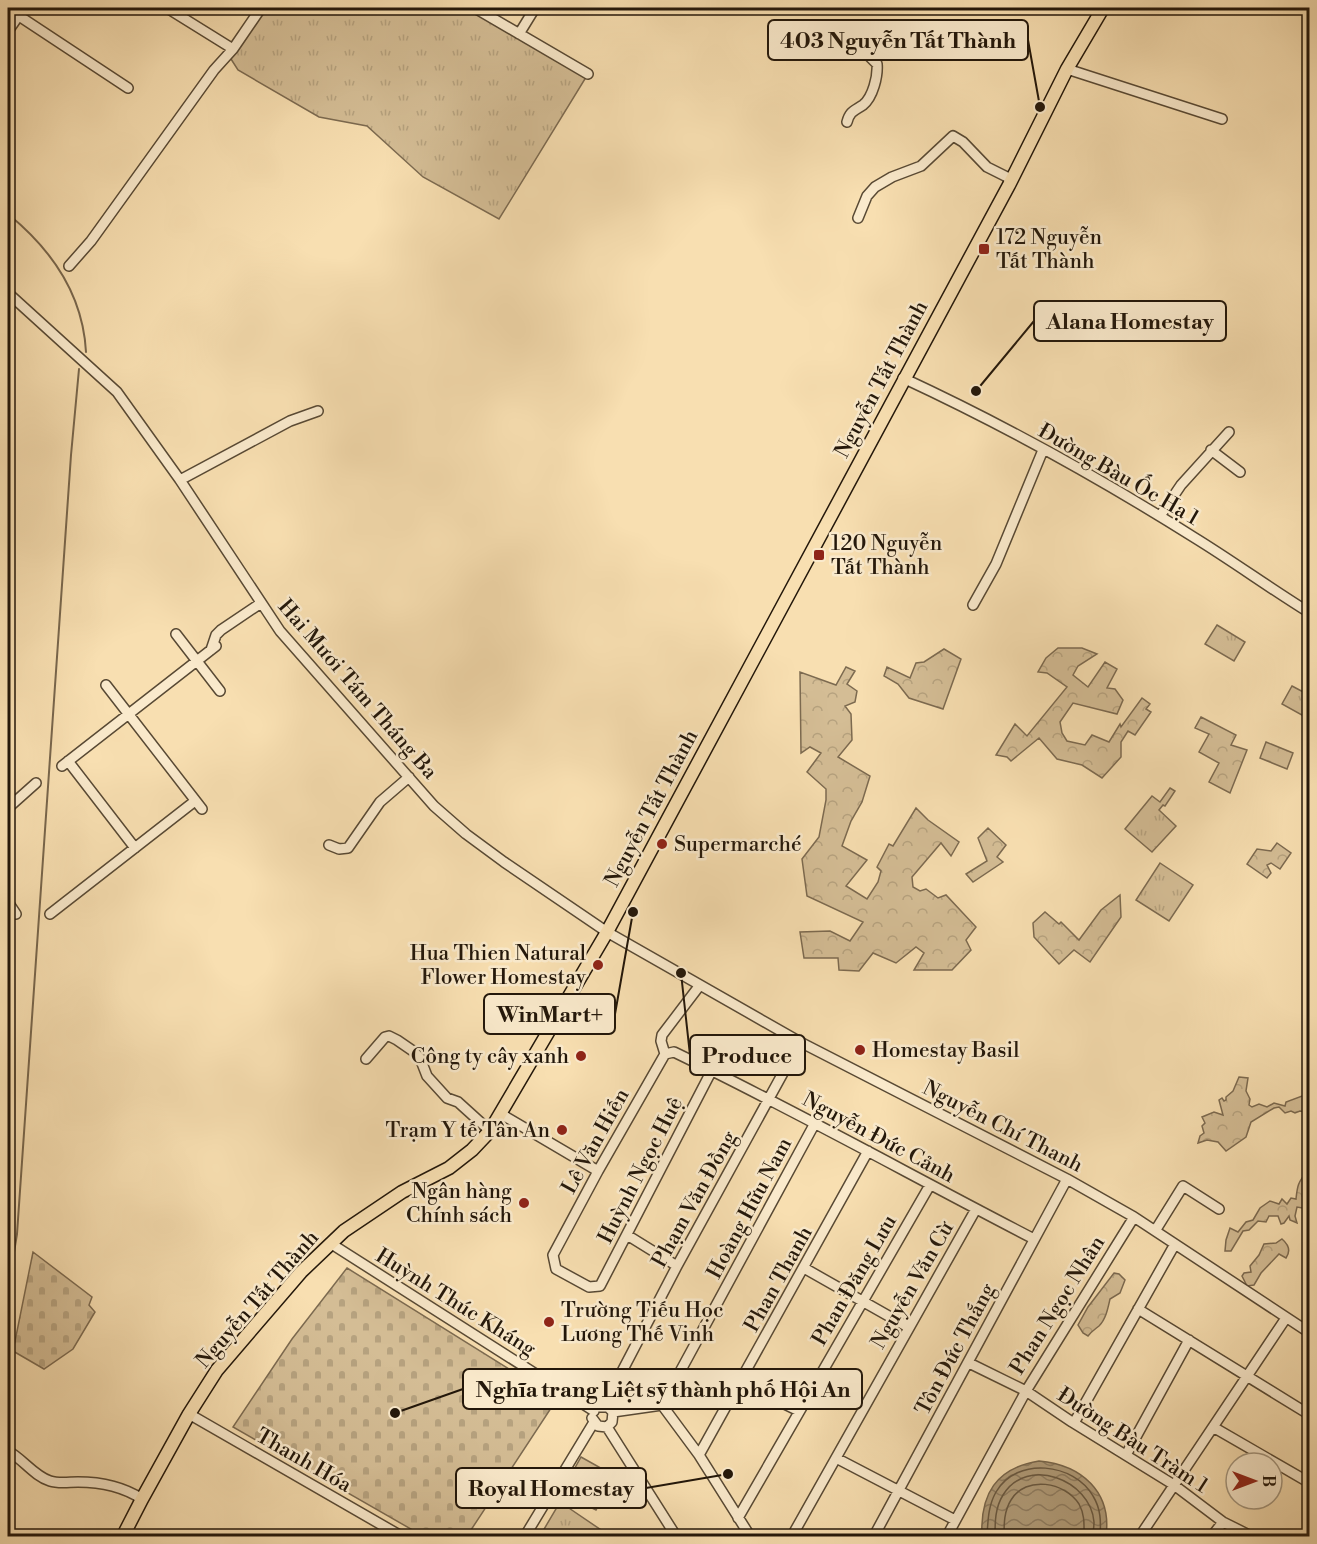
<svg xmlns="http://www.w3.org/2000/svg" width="1317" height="1544" font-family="'Libre Bodoni',serif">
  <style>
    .grass { fill: url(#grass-tufts); stroke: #7c6a50; stroke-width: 1.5 }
    .forest { fill: url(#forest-crowns); stroke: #7c6a50; stroke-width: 1.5 }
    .cemetery { fill: url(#cemetery-stones); stroke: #7c6a50; stroke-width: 1.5 }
    .garden { fill: #d4bd95; stroke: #7c6a50; stroke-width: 1.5 }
    .water { fill: url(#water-waves); stroke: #78664c; stroke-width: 1.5 }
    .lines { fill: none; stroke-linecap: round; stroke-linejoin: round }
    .shore { stroke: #6a5941; stroke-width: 1.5 }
    .stream { stroke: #78664c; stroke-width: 2 }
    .minor-casing { stroke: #584934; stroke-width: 12 }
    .major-casing { stroke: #23170a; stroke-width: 15 }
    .minor { stroke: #faeacc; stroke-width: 9 }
    .major { stroke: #f8dfb1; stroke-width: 12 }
    .poi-dot { fill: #8f2418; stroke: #faeacc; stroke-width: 2 }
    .labels { text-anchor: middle; stroke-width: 5; stroke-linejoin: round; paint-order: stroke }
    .poi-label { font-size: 21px; fill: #23170a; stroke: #faeacc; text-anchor: start }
    .street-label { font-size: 21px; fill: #23170a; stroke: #faeacc }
    .leader { fill: none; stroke: #23170a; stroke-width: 2 }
    .callout-dot { fill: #23170a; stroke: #faeacc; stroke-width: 2 }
    .callout { fill: #faeacc; stroke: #23170a; stroke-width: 2 }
    .callout-label { font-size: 22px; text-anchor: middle; font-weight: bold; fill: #23170a }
  </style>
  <defs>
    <pattern id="grass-tufts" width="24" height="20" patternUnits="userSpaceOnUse" patternTransform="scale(1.5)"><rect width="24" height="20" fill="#d4bd95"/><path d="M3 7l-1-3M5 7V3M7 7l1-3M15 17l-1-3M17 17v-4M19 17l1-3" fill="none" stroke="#b6a27f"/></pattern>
    <pattern id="forest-crowns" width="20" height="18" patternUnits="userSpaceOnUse" patternTransform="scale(1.5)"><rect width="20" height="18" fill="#d4bd95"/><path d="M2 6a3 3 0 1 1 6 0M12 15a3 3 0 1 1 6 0" fill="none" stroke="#b6a27f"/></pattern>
    <pattern id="cemetery-stones" width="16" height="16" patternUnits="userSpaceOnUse" patternTransform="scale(1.5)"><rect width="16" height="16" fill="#d4bd95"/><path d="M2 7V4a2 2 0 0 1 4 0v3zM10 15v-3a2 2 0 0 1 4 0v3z" fill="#b6a27f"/></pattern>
    <pattern id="water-waves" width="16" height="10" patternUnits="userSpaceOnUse" patternTransform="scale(1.5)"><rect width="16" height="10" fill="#b09b78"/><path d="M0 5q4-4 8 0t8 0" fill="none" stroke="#8f7d61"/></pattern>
  </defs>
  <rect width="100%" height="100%" fill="#f8dfb1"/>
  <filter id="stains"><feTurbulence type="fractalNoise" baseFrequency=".00333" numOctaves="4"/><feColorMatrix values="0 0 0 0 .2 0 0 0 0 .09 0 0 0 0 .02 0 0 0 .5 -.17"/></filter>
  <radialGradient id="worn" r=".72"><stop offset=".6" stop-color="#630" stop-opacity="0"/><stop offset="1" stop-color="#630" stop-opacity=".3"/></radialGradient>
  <path class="grass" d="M262,8H475L588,74L499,219L423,177L367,126L319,117L238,70L231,59L233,49Z
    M1217,625L1245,642L1234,661L1205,644Z
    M1292,686L1307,694L1309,691V719L1282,704Z
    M1170,788L1175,791L1165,806L1163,805L1159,810L1176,826L1152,852L1125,829L1152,796L1160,802Z
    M1160,863L1193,885L1169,921L1136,900Z
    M560,1502L610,1536H540Z"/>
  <path class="forest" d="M1058,648H1082L1097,654L1078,666L1073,675L1088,687L1105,662L1117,669L1107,688L1115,689L1123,700L1117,714L1073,703L1060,722L1062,733L1067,741L1085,745L1092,735L1109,742L1120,724L1121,727L1142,698L1150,704L1146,709L1151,712L1135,735L1128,731L1121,742V757L1102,778L1082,765L1057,759L1039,738L1011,761L1007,757L996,755L1015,724L1027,736L1067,687L1047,673L1038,672L1046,658Z
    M944,649L961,659L943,709L909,698L898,684L884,676L887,667L910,678L916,663L924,662Z
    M846,667L855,671L847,684L857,691L855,702L845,706L851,714L852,740L838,757L870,776L862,802L851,821L842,846L867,860L846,886L867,899L878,882L881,871L877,867L889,844L893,846L916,808L928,820L959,842L951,856L941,843L912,877L913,887L920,891L926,889L938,898L946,895L976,927L966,940L971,950L952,970H914L924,953L916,947L896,963L873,953L859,971L839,970L838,958H804L800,932L830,931L850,941L863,922L807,896L802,859L819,837L826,800V789L807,772L821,753L810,747L801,753L800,672L836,685Z
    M1201,717L1236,735L1231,745L1247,750L1230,793L1209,782L1219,763L1199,752L1209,734L1195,728Z
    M1266,742L1293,753L1287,769L1260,758Z
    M988,828L1006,845L997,857L1003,862L973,882L966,874L987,861L978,838Z
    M1277,843L1291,853L1280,869L1271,863L1267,865L1271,873L1267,878L1247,864L1257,849L1271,851Z
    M1120,895L1121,917L1090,962L1074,950L1059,964L1034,937L1033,923L1045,912L1059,924L1061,922L1079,940L1101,910Z
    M1239,1077L1248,1078L1246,1091L1250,1099L1249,1105L1252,1107L1259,1104L1267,1107L1274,1103L1285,1106L1286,1102L1302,1096L1309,1100V1125L1305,1112L1300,1111L1295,1113L1291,1111L1285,1113L1279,1107L1274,1108L1251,1122L1246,1137L1226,1151L1218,1142L1207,1140L1198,1143L1200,1136L1204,1133L1202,1126L1205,1123L1202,1117L1214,1112L1223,1115L1219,1100L1222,1098L1224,1101L1226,1100V1097L1233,1091Z
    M1309,1167V1209L1297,1207L1295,1216L1297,1223L1290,1220L1289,1216L1284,1223L1281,1224L1278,1216H1269L1266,1222L1258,1221L1249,1230L1243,1231L1231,1251H1225L1226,1240L1230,1228L1238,1232L1246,1222L1253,1220L1260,1208L1270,1201L1279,1204L1282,1199L1287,1204L1291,1198L1296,1199C1298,1179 1300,1183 1309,1167Z
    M1282,1239C1289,1245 1291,1251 1286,1258L1279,1254L1261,1273L1254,1285L1247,1286L1242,1276L1244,1273L1251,1272L1250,1266L1259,1255L1264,1244L1276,1243Z
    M1114,1273L1119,1274L1125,1280L1120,1293L1110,1299C1108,1308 1106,1319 1099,1326C1094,1330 1092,1331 1088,1336L1083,1333L1078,1325L1088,1307Z"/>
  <path class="cemetery" d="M33,1252L92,1297L89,1305L95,1312L73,1349L44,1369L13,1351Z
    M347,1268L557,1399L467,1536H423L233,1427L292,1339Z"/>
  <path class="garden" d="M581,1457L615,1476L596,1510L561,1493Z"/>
  <path class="water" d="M1039,1461C1082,1465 1112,1492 1106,1536H982C980,1494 996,1468 1039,1461Z"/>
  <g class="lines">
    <path class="shore" d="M987,1536C988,1521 988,1506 996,1492C1017,1456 1074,1463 1093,1496C1101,1509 1101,1522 1100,1536
      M995,1536C995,1522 995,1508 1003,1495C1027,1455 1091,1480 1094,1522C1094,1527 1093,1532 1093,1536
      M1004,1536C1004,1524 1004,1511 1011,1500C1026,1475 1065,1482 1079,1504C1085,1515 1084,1525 1084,1536"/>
    <path class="stream" d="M8,214C51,249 83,295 86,352
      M8,1288L17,1234L71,455L79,369"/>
    <defs>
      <path id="minor" d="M167,8L233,49L261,8
        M475,8L588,74
        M19,16L128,88
        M8,31L24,8
        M519,34L535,8
        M1067,69L1222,119
        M847,122C850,111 854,111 863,105C873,97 878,76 877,64L864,51
        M858,218L867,196L875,187L892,177L921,166L953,136L963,142L987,167L1011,179
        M69,266L91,241L214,70L233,49
        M8,293L117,392L180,480L280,631L434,806L466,834L504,862L607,932L800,1042L1067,1179L1134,1217L1310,1333
        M903,378C1002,424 1103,480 1195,538C1234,562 1271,589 1310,613
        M1211,450L1240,472
        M180,480L290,421L318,411
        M1160,516L1181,485L1229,432
        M973,605L996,564L1043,450
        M176,634L220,691
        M211,650L216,635L221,630L261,603
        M106,685L202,809
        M68,761L135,848
        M62,766L216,646
        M8,808L36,783
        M329,845L339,849L348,848L380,802L409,777
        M8,902L16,914
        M50,914L195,801
        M665,1054L661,1041L662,1035L700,985
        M366,1059L385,1037L389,1036L397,1040L413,1051L420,1058L427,1076L447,1098L458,1102L490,1131
        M712,1070L600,1286L589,1287L556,1269L553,1255L598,1171L665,1054L674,1052C796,1111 914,1177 1034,1239
        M501,1114L598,1171
        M1155,1231L1183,1186L1219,1209
        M627,1235L677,1266
        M330,1243L594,1411
        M804,1268L908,1327
        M1138,1309L1310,1415
        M969,1363L1026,1391L1072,1422L1174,1485L1223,1522L1251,1536
        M741,1383L799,1411
        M662,1405L815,1123
        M662,1405L699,1455L750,1536
        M604,1406L677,1266L800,1042
        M599,1407H608L613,1412L662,1405
        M189,1414L401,1536
        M592,1418L598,1426L607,1427L612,1422L613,1412
        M1074,1423L1175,1244
        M607,1427L676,1536
        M1213,1427L1310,1483
        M8,1451C23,1459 34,1476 50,1481C59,1484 69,1482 78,1482C101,1482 122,1486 142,1499
        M699,1455L868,1151
        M1126,1455L1189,1340
        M836,1458L955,1520
        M738,1518L930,1185
        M525,1536L594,1422
        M792,1536L976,1209
        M874,1536L1067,1179
        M947,1536L1026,1391L1134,1217
        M1140,1536L1286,1318
        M1212,1536L1223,1522
        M1305,1536L1310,1531"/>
      <path id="major" d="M123,1536L142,1499L189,1414L217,1370L301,1272L344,1231L402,1192L449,1168L472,1150L490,1131L607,932L1009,185L1067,69L1103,8"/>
    </defs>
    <use href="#minor" class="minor-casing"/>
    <use href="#major" class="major-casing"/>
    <use href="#minor" class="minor"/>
    <use href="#major" class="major"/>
  </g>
  <g class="poi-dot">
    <rect x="978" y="243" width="12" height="12" rx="3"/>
    <rect x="813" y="549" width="12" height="12" rx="3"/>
    <circle cx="662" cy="844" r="6"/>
    <circle cx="598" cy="965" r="6"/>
    <circle cx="860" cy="1050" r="6"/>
    <circle cx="581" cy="1056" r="6"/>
    <circle cx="562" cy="1130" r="6"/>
    <circle cx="524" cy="1203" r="6"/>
    <circle cx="549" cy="1322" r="6"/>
  </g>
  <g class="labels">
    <g class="poi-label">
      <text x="996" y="244">172 Nguyễn<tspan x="996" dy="24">Tất Thành</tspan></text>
      <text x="831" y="550">120 Nguyễn<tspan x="831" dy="24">Tất Thành</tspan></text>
      <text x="674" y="851">Supermarché</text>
      <text x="586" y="960" text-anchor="end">Hua Thien Natural<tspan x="586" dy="24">Flower Homestay</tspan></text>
      <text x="872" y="1057">Homestay Basil</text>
      <text x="569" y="1063" text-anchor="end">Công ty cây xanh</text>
      <text x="550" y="1137" text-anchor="end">Trạm Y tế Tân An</text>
      <text x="512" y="1198" text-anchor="end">Ngân hàng<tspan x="512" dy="24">Chính sách</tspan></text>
      <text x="561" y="1317">Trường Tiếu Học<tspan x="561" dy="24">Lương Thế Vinh</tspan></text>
    </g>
    <g class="street-label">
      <text transform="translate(881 379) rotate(-62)" y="7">Nguyễn Tất Thành</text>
      <text transform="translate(1119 474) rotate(30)" y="7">Đường Bàu Ốc Hạ 1</text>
      <text transform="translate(358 689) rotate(49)" y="7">Hai Mươi Tám Tháng Ba</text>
      <text transform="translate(651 808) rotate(-62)" y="7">Nguyễn Tất Thành</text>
      <text transform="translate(1003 1126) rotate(27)" y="7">Nguyễn Chí Thanh</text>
      <text transform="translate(879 1137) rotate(28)" y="7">Nguyễn Đức Cảnh</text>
      <text transform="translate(595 1141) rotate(-61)" y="7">Lê Văn Hiến</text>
      <text transform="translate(640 1170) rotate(-63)" y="7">Huỳnh Ngọc Huệ</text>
      <text transform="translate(694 1199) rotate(-61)" y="7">Phạm Văn Đồng</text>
      <text transform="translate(749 1208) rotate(-62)" y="7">Hoàng Hữu Nam</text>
      <text transform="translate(778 1279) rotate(-61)" y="7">Phan Thanh</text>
      <text transform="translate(854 1280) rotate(-60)" y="7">Phan Đăng Lưu</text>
      <text transform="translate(912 1285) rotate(-60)" y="7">Nguyễn Văn Cừ</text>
      <text transform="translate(257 1299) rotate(-49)" y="7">Nguyễn Tất Thành</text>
      <text transform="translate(456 1302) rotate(32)" y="7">Huỳnh Thúc Kháng</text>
      <text transform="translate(1057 1305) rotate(-58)" y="7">Phan Ngọc Nhân</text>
      <text transform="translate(955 1349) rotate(-62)" y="7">Tôn Đức Thắng</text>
      <text transform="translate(1133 1440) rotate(33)" y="7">Đường Bàu Tràm 1</text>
      <text transform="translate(304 1460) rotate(30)" y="7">Thanh Hóa</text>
    </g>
  </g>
  <path class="leader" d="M1040 107L1028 40M976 391L1034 321M633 912L615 1014M681 973L690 1055M395 1413L463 1389M728 1474L646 1488"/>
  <g class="callout-dot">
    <circle cx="1040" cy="107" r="6"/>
    <circle cx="976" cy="391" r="6"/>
    <circle cx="633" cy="912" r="6"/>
    <circle cx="681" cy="973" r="6"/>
    <circle cx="395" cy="1413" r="6"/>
    <circle cx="728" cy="1474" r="6"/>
  </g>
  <g class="callout">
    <rect x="768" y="20" width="260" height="40" rx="6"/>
    <rect x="1034" y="301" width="192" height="40" rx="6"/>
    <rect x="484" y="994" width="131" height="40" rx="6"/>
    <rect x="690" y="1035" width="115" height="40" rx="6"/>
    <rect x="463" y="1369" width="399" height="40" rx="6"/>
    <rect x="456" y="1468" width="190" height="40" rx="6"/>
  </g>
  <g class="callout-label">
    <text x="898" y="48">403 Nguyễn Tất Thành</text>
    <text x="1130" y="329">Alana Homestay</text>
    <text x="550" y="1022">WinMart+</text>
    <text x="747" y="1063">Produce</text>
    <text x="663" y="1397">Nghĩa trang Liệt sỹ thành phố Hội An</text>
    <text x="551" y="1496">Royal Homestay</text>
  </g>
  <rect width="1317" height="1544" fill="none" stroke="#f8dfb1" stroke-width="30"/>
  <rect x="9" y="9" width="1299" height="1526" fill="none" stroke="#23170a" stroke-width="3"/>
  <rect x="15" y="15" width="1287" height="1514" fill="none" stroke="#23170a" stroke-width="1.5"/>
  <g transform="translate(1254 1481) rotate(90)"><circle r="28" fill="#faeacc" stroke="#a4967e" stroke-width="1.5"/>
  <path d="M0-4.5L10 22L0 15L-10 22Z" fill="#8f2418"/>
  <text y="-9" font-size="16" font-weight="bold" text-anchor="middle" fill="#23170a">B</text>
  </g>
  <rect width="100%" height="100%" filter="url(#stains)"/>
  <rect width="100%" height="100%" fill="url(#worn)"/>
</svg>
